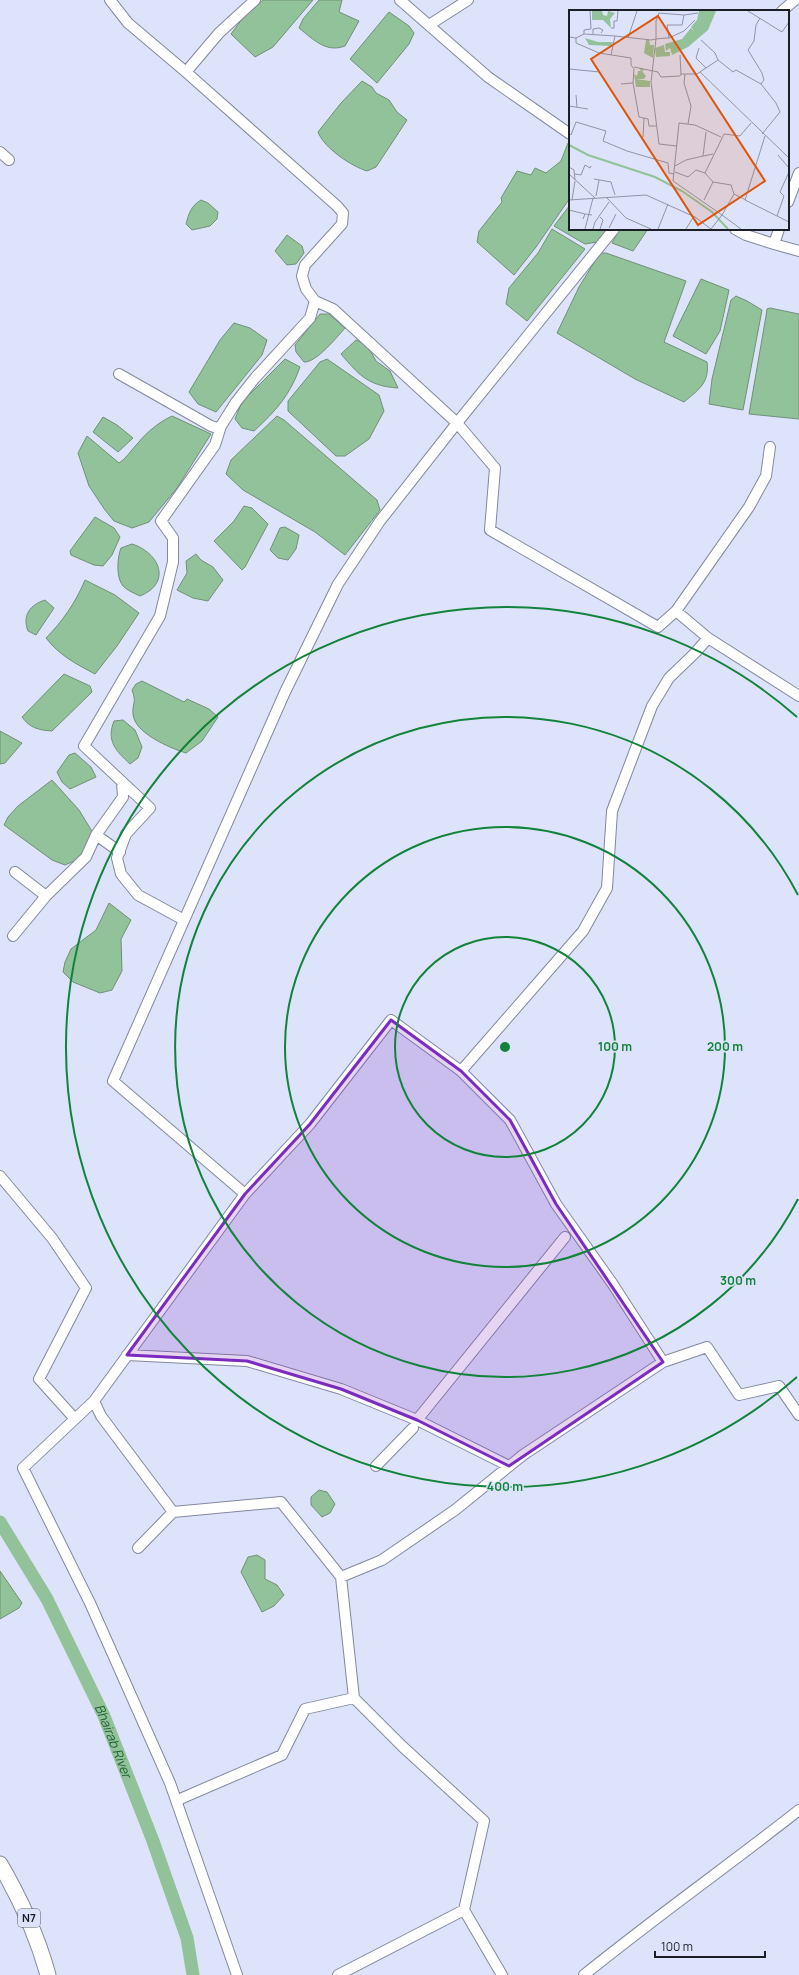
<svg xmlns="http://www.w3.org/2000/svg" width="799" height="1975" font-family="Manrope,sans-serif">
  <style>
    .water { fill: #92c299; stroke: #6f9176 }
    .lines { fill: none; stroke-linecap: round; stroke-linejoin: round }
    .river { stroke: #92c299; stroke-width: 13 }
    .minor-casing { stroke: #83889e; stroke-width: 12 }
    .highway-casing { stroke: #83889e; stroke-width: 17 }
    .minor { stroke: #fff; stroke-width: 10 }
    .highway { stroke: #fff; stroke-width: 15 }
    .marked { fill: #7b2cbf; fill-opacity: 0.2; stroke: #7b2cbf; stroke-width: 3; stroke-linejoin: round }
    .ring { fill: none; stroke: #12833a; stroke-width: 2 }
    .labels { text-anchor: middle; stroke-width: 3; stroke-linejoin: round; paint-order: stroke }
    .shield { fill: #dde3fb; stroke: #565966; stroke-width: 1 }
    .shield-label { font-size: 11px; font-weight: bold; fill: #1c1e26 }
    .water-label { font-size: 13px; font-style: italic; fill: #206633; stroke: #dde3fb }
    .inset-river { fill: none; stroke: #92c299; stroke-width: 2 }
    .inset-road { fill: none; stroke: #9094a6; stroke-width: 1 }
    .view { fill: #de560d; fill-opacity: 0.15; stroke: #de560d; stroke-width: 2 }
    .inset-edge { fill: none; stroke: #1c1e26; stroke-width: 2 }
    .centre { fill: #12833a; stroke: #dde3fb; stroke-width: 2 }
    .ring-label { font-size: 12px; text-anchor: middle; font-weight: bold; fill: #12833a; stroke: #dde3fb; stroke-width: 3; stroke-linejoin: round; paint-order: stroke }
  </style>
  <rect width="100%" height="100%" fill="#dde3fb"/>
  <path class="water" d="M263,0H313L273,47L255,57L231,34L245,15Z
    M319,0H342L339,12L359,21L345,46C326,53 314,40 299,28L303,19Z
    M389,12L409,26L414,33L409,44L377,83L350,59Z
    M362,81L372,87L376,93L389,100L397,112L407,120L376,167L367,171C351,166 324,148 318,132L341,103Z
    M568,143L570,145V198L536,247L514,275L477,242L479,231L502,202L501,198L517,171L531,175L535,168L546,173L561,161Z
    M201,200L208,203L218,212L217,219L210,226L192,230L186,224C189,213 191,206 201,200Z
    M570,205V229H607L597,242L585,244L554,226Z
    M552,229L585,249L527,321L506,304L509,288L538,253Z
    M620,229H648L633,251L612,243Z
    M287,235L302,246L304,253L296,264L287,265L275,251Z
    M600,253H606L686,281L664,342L707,362C710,383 698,390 684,402L635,379L557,333L579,287Z
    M701,279L729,290L720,331L706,354L673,336Z
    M736,296L747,301L762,310L743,410L709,404L712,379L731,300Z
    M770,308L799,314V419L749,414L766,316L767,309Z
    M320,314H329L345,328C337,337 316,363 304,362L296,352L295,345Z
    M234,323L250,328L267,340L262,355L216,412L198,404L189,392L220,340Z
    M356,340L367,345L376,361L390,371L398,388C368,386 359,375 341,354Z
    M285,359L300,367C290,395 276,411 254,431L242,428L235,419L242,402Z
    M327,359L379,395L384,411L369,439L345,456H336L288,411V401L320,362Z
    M172,416L211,434L177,488L149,522L132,528L114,521L105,510L89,486L78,453L87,436L119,463C127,458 131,450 138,443C147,432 159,422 172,416Z
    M277,416L284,420L377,500L380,510L345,555L315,532L243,490L226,474L231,460Z
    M103,417L117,425L133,438L118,452L93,432Z
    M244,506L252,508L268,524L245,567L242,570L214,541L234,521Z
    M95,517L114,528L120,537L112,555L103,566L94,565L71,555L70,551Z
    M285,527L299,535L296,549L288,560L278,558L270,550L280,528Z
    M132,544C160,553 172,583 140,596C134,593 128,591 123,586C116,578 117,558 121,548Z
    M196,554L201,560L213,567L223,580L208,601L193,598L177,590L187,573L186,561Z
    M85,580L115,595L139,613L117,646L95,674C76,664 59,655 46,638C62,622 76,602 85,580Z
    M45,600L54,608L36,635L28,631C22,615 30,605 45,600Z
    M64,674L90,686L92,692L52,731C38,730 30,728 22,717Z
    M142,681L184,702L187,699L209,709L218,717L202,741L186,753C170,748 134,733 133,714C132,703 137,703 132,690L136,684Z
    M123,720L135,730L142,747L138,758L130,764C116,751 106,741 114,721Z
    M0,731L22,743L5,763L0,764Z
    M75,753L91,767L96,777L70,789L62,782L57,772L69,755Z
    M52,780L79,810L93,833L85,856L65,865L52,860L4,825L8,817L18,806Z
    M109,903L131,920L121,939L122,971L112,990L100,993L73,982L63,972L65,962L71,949L96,930Z
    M319,1490L327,1492L335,1504L330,1513L322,1517L311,1505V1497Z
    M257,1555L265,1560V1579L277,1585L284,1595L274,1606L262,1612L241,1572L248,1557Z
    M0,1571L22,1603L19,1608L0,1619Z"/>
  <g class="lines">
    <path class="river" id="s1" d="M0,1522L47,1599L104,1716L153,1841L187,1938L193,1975"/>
    <defs>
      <path id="minor" d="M110,0L128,23L186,72L337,206L343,213L342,224L305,265L302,276L306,289L315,301L310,318L255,378L236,402L221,426L217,428L211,426L119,374
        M400,0L488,77L570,134
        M782,11L795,0
        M429,25L468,0
        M186,72L219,33L255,0
        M0,152L9,160
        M788,202L799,173
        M735,229L746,235L774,244L779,229
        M774,244L799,251
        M315,301L333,309L457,423L495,468L490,530L658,627L676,611L708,638L799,696
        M676,611L749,507L766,476L770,447
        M96,835L120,852
        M15,872L46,896
        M184,920L138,895L121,874L117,858L126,834L150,808L84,746L160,616L173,562V538L161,521L215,445L221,426
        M13,936L46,896L86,857L96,835L123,797L122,782
        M461,1071L583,931L607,888L612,811L652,706L669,678L696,652L708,638
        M0,1176L52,1238L86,1288L39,1379L75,1419
        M245,1194L113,1081L285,692L338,584L380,521L457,423L614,229
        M127,1355L247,1361L341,1389L417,1420
        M94,1401L101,1416L173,1512L281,1502L341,1577L382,1560L455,1510L523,1455L663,1362L707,1347L739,1395L779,1386L799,1415
        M376,1466L413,1428
        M509,1466L417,1420L565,1237
        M138,1548L173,1512
        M341,1577L354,1698
        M180,1799L282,1755L305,1709L354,1698L403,1747L484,1821L464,1910L502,1975
        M237,1975L170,1783L90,1603L23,1468L94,1401L245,1194L310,1124L391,1020L461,1071L510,1120L556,1204L612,1283L663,1362
        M338,1975L464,1910
        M584,1975C654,1918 728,1866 799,1810"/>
      <path id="highway" d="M0,1864C21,1900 37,1935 48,1975"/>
    </defs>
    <use href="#minor" class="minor-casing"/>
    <use href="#highway" class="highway-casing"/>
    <use href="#minor" class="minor"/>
    <use href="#highway" class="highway"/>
  </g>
  <path class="marked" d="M391,1020L461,1071L510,1120L556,1204L663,1362L509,1466L417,1420L341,1389L247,1361L127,1355L245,1194L310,1124Z"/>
  <g class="ring">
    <circle cx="505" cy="1047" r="110"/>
    <circle cx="505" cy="1047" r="220"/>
    <path d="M798 1199A330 330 0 1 1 798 895"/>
    <path d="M797 1377A440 440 0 1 1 797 717"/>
  </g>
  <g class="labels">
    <rect class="shield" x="18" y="1909" width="22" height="18" rx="3"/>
    <g class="shield-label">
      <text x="29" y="1922">N7</text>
    </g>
    <g class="water-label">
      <text dy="5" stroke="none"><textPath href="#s1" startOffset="247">Bhairab River</textPath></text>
    </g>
  </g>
  <g transform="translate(569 10)">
    <rect width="220" height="220" fill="#dde3fb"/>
    <path d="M23,1H33L34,5L38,6L39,1L46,3L41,9L42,18L34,10H23ZM130,1H147L139,20L119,37L107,43L106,40L107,43L103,45L101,38L97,41L96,34L113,29L122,18L126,22L122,17L128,10ZM16,28L29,32H44L42,36L20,35ZM77,30H80L81,35H85L84,48L75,43ZM95,35L96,42H101V46L87,47L86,38ZM70,58L76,60L73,61L77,66L75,69H67L81,71V77H67L65,64L68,66L69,61H72Z" fill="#92c299"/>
    <path class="inset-river" d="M0,135L19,145L86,167L113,181L143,202L159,219"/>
    <path class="inset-road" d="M179,1L213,22L220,12M115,5L129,3M191,8L187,15L185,31L179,40L193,63L195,70L192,74M42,18H45V11H48L49,1M15,24L46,26M24,24V19L30,18L34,20L32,23M0,27L7,28L15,24V20L22,19L21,1M7,28V33L30,43L62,48V55L65,59L64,73L52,74M59,28L68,1M100,28L115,21L126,10M132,30L146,43L149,50M130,38L127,48L137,58M42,45L46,26L82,30L87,29L97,28H100L98,15H113L115,5L90,3L87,11V29L82,72L90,134L108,136M111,45L112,64M65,57L89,62L92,67L111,66L112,64H128L149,50L164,62L167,60L192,74L207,93L211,102L193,124M0,59L31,62M131,62L220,148M116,64L115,73L122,96L119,114M64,73L70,107L79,109L80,116H87M7,85L8,97M0,96L19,99M137,122L134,146L144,144M0,123L2,125L7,112L37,121L34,131L58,141L99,153L100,163L105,164M196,126L176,190L220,212M74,127L75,108M152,127L126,115L110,113L104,171L153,205L165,184M209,145L220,158M106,156L117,150L134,146M0,157L5,160L6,170M106,162L119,167L127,160L136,163L155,124L171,126L182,113M136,163L144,172M0,164L26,188M6,164L12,165L16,155L21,158L22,156M25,169L42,172L46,185M27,186L30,170M38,188L57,208L82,219M0,190L77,185L126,207L142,219M3,190L6,171M135,190L144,172L162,175L165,184L177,190M0,200L16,204M208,206L215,186L211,182L220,162M31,207L34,210L31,219M14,209L16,204L23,205M40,218L47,204M16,219L24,188M24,219L26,212L40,192M89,219L99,194M117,219L125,206M142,219L153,205L172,219"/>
    <path class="view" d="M89,6L196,171L129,215L22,49Z"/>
    <rect width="220" height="220" class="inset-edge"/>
  </g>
  <circle cx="505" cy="1047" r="6" class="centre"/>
  <g class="ring-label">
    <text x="615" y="1051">100 m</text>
    <text x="725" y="1051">200 m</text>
    <text x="738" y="1285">300 m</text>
    <text x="505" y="1491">400 m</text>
  </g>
  <path d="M655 1951v6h110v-6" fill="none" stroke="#1c1e26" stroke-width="2"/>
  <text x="661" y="1951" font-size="12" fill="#1c1e26" stroke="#dde3fb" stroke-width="3" paint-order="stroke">100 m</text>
</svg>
